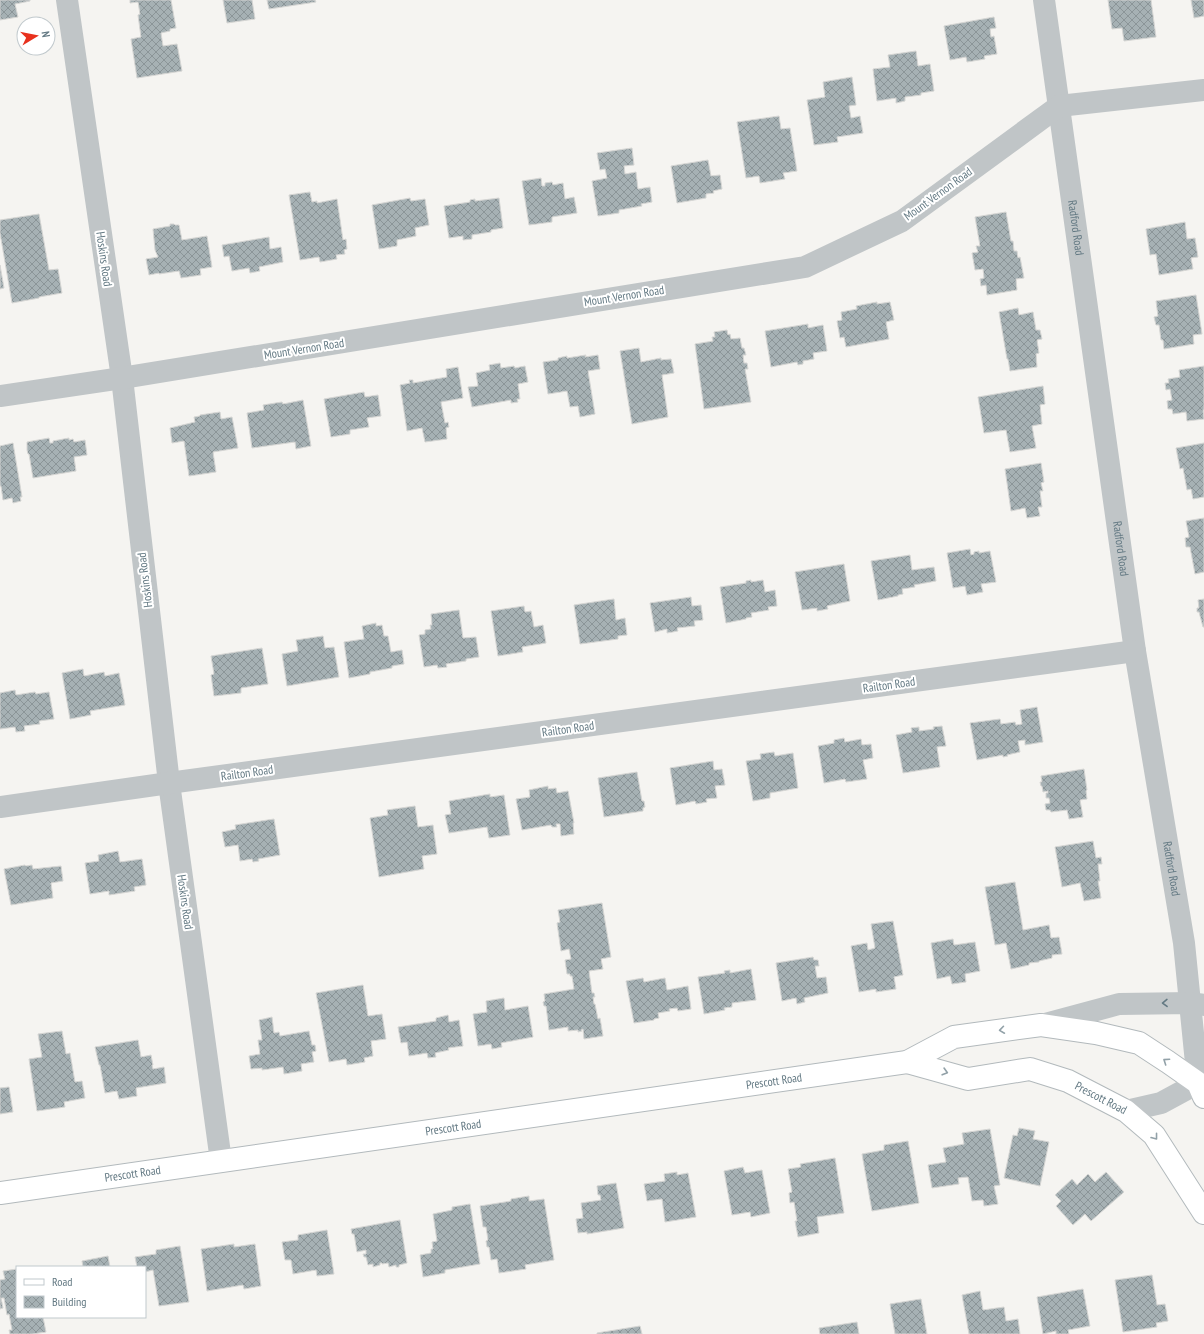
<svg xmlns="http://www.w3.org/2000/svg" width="1204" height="1334" font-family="'PT Sans Narrow',sans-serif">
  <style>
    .building { fill: url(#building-cross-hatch); stroke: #d6d6d4 }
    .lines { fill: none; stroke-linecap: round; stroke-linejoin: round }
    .secondary-casing { stroke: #b2b9bc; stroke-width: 24 }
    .minor { stroke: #c0c5c7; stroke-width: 22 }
    .secondary { stroke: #fff; stroke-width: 22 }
    .oneway { stroke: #637983 }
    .oneway2 { stroke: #92a1a8 }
    .labels { text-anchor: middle; stroke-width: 4; stroke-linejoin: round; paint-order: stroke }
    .street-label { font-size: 12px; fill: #637983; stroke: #fff }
  </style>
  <defs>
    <pattern id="building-cross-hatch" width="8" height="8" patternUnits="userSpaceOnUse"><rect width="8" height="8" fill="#a6b1b4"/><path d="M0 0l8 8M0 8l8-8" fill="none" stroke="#8b9598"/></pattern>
  </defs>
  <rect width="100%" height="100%" fill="#f5f4f1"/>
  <path class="building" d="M0,0H30V1L15,4L18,17L0,20Z
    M130,0H171L176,28L170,29V31L161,33L163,46L177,44L182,71L137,78L131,39L141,37L138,15L140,14L138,2L130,3Z
    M223,0H252L255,19L227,23Z
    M267,0H315L316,2L269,9Z
    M1108,0H1151L1156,37L1124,41L1122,28L1112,29Z
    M1191,0H1204V16L1194,18Z
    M994,17L996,28L990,29L991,37L994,36L997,54L984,56L985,59L967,62L966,57L950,60L944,26Z
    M916,51L918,66L930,64L934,91L921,93V95L905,97V101L896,103V98L877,101L873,69L890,67L888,55Z
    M852,77L856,105L849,106L851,118L860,116L863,133L837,137L838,142L814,145L807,100L825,97L823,82Z
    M779,116L781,129L790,128L797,171L783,173L785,179L760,183L759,176L746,178L737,122Z
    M632,148L634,165L624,166L625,174L636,172L638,189L650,187L652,202L641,204L642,206L619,210V213L598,216L592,181L607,178L605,169L600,170L597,153Z
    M708,160L711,176L720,175L722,189L713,191L714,193L706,194V198L677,203L671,166Z
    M541,178L542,186H545V183L552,182L553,185L563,183L565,199L574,197L577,213L552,217V222L529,225L522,181Z
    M310,192L312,202L317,201V203L337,199L343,240L346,239L347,249L344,250L345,254L336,255L337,259L320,262L319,257L300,260L289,195Z
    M410,198L411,201L425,199L429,225L415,228L416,236L397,240V246L379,249L372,205Z
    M499,198L503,228L491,230V232L472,235V239L463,240V236L449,238L444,206L470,202V200L475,199V201Z
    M1006,212L1011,241H1013L1014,251H1017L1018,258L1020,257L1024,278L1016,279L1017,290L987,295L986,285L981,286L980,279L984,278L983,269L975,270L972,253L978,252L976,246H980L975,217Z
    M39,214L49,270L58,269L62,293L39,297V298L12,303L0,233V220Z
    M1185,222L1187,239L1195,238L1198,257L1191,258L1193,269L1159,275L1156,254L1150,255L1146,229Z
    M170,224H174L175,225H179L182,240L207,236L212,267L200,269L201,275L181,278L179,271L159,274V273L149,275L146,259L158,257L155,250L153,229L170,226Z
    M269,237L270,249L281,247L283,262L259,267L260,271L250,273L249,268L232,271L229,256L224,257L222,245Z
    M0,265L4,288L0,289Z
    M1196,295L1202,334L1193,335L1194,344L1164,349L1163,340H1161L1159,325H1156L1154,317L1158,316L1156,301Z
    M877,302V304L890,302L894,320L886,322L889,339L846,347L844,337L840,338L837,321L842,320L841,312L857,309L856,306Z
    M1018,308L1019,315L1033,312L1036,330H1040L1042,339L1037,340L1039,353L1036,354L1037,367L1010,371L1008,359H1007L999,312Z
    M808,324V328L823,325L827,351L813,353L814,359L803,361V364L798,365L797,362L771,367L765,331Z
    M727,330L728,335L730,334L731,339L740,338L742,348H744L746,355H743L744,363H747L748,369H745L751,402L704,409L695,344L713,341L712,337H715L714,332Z
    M639,348L641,362L661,358V360L671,359L674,373L662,375L668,417L632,424L620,351Z
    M586,355L585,357L598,355L600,369L588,371L595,414L580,417L578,406L570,407L567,391L548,394L543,362L558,360V358L567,356V358Z
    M500,363L501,368L514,366L515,368L525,366L528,382L518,384L520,399H517L518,402L511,403V400L472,407L468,387L478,386L476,373L490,370L489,365Z
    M1204,366V410H1203L1204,419L1187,421L1186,412L1173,414L1172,409H1168L1167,401L1172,400L1170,389L1166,390L1165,383H1169L1168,379L1180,377L1179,370Z
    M458,367L463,398L441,402L445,423L448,422L449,427L446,428L447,439L425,442L422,428L407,431L400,385L410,383L409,380H413V383L447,377L446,369Z
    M1043,386L1045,404L1040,405L1042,424L1032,426L1036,448L1010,452L1006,430L984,433L978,397Z
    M364,392L365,397L378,395L381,416L367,418L369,427L350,430V434L331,437L324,399Z
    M303,400L311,446L296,449L295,442L252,448L247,413L264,410L263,405L282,402L283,404Z
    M220,412L221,419L232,417L238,448L213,452L216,472L189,476L184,441L172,443L170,428L195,422L194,417L200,416V415Z
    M49,438L50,443H53V441L69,438V440L73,439L74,442L85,440L87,455L74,457L76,471L33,478L29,454H28L27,450V442Z
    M13,443L22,497H20L21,501L13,503L12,498L3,500L1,486H0V446Z
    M1204,443V497L1193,499L1191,489L1187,490L1183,468L1180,469L1176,448Z
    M1041,463L1044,482L1041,483L1043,491H1040L1042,507H1038L1040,516L1027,518L1025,508L1011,511L1005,469Z
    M1204,518V572L1195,574L1190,547H1186L1185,538L1189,537L1186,521Z
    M970,549L971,555L974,554V552L979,551V553L990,551L996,582L981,584L983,592L967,595L965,586L953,588L947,553Z
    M910,555L912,570L934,567L936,581L914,585L915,587L902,589L903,594L898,595V596L878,600L871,561Z
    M844,564L850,601L827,606L828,609L817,611V608L802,610L795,572Z
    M751,580V582L763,580L765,592L775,590L777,606L768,607L769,610L751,613L752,617L746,618V619L726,623L720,587L746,583V581Z
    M691,597L692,606L701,605L703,620L694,621L695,626L677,628L678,631L667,633V629L655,632L650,603Z
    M614,599L616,620L625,618L627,635L618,636V639L580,644L574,605Z
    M1204,599V627H1203L1199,612H1197V608H1199L1198,600Z
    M524,606L525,612L531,611L534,627L543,625L546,643L522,647L523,652L498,656L491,611Z
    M459,610L463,638L476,637L479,657L466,659V661L446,664L447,667L438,668L437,665L424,667L419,635L425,634V630L431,629L430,625H432L431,614Z
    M376,623V626L382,625L384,636H388L391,652L402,650L404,664L392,666V668L370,672V674L349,678L344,642L364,639L362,626Z
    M323,636L325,648L334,647L339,677L287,686L282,654L298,651L296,640Z
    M262,648L268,684L241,688V693L214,696L211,675L214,674L211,656Z
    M83,669L84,676L104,672L105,676L119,673L125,705L90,711L91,715L70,719L62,673Z
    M15,690L16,695L35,692L36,694L49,692L54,719L39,721L40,724L24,726L25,731L16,732L15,727L0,729V693Z
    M1037,707L1043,742L1025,745V740L1018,741L1020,752L1007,755L1008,756L1003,757V755L977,760L970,723L1000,719L1001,724L1015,722L1016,725L1022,724L1020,710Z
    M942,726L946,746L937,747L940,767L903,773L896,735L912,732L911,728L919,727V731L934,729L933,727Z
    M844,738L845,742L861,739L862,745L871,744L873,758L863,760L867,779L846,782L845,779L824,783L818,746L834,743V740Z
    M774,752L775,756L793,753L798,788L770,793V798L753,801L746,761L761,759L760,754Z
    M713,761L714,770L722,769L725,785L715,786L717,798L706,799L707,802L696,804L695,801L676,805L670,768Z
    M1084,769L1087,790L1086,791L1087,799L1080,800L1083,817L1069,819L1067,810L1051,812L1050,810H1046L1045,804L1050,803L1049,798H1046V793H1048V791L1043,792L1042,786H1041L1040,782H1042L1041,776Z
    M637,772L642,801H644L645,807L643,808V811L604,817L598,778Z
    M548,786V789L556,788L557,793L568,791L574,823H573L574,834L561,836L560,824H556L557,827H552L551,825L522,830L516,799L530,797L529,790Z
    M490,794V797L504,795L510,835L489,838L487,827L449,833L445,815L451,814L449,801Z
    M415,806L418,827L433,825L437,854L422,856L424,869L379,877L370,818L388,815L387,810Z
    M274,819L280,855L258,859L259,861L253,862L252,859L240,861L238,845L225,847L222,832L236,829L235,825Z
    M1093,841L1096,858L1101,857L1102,864H1098L1100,881H1098L1101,898L1084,901L1080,883L1062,887L1055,847Z
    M118,851L120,862L142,859L146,885L134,887L135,891L109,895V891L90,894L85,863L99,861L98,855Z
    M25,865L26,866L32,865L33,869L61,866L63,881L51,883L53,898L11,905L4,869Z
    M1015,882L1023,930L1049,925L1051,938L1059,937L1062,954L1052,955V958L1039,961V962L1029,963V965L1011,969L1006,943L995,945L985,887Z
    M602,903L611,957L601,959L603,969L589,971L592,993H594L595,997H593L594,1004H595L598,1019L600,1018L603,1036L584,1039L583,1029L581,1030L582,1031L578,1032V1030L568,1031V1027L549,1030L546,1006H544L543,1002L545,1001L544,994L574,989L572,976H570V974H567L565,960L571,959L569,949L561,951L557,923L560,922L558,910Z
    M893,921L903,975L894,977L896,989L876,992V989L859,992L851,946L867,943L868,950L875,948L871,924Z
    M953,939L954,945L975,942L980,971L965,974L966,982L952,984L950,976L937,979L931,943Z
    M813,957L814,960H818L819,966H815L817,978L826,977L828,993L804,998L805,1002L797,1004L796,998L782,1001L776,963Z
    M751,969L756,1000L732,1003V1007L724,1008L725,1010L704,1014L698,977L725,973L724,971L730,970V973Z
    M643,978L644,982L665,978L667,990L688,986L691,1009L678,1011L677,1008L669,1009L670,1011L658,1013L659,1018L654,1019V1020L634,1023L626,981Z
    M363,985L368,1016L382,1014L386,1039L371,1041L373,1056L364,1058L365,1062L347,1065L346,1059L329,1062L316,993Z
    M504,998L505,1010L528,1006L533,1037L501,1043L502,1047L492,1049L491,1044L478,1046L473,1014L487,1012L486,1001Z
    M448,1015L449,1022L459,1020L463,1046L448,1048L449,1050L435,1053L436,1057L428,1058L427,1053L409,1056L407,1042L401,1043L398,1027L436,1021V1018Z
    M272,1017L274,1033L279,1032L280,1036L309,1031L312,1045H315L316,1051L312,1052L314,1062L301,1064L302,1071L284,1074L283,1067L262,1070V1068L251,1069L249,1056L260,1054L258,1040H262L259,1020Z
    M62,1031L66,1054L70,1053L75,1082L82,1081L85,1098L64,1102L65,1107L37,1111L29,1059L42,1057L38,1034Z
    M138,1040L141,1057L151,1055L153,1065H152L153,1069L164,1067L166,1083L136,1088L137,1096L119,1099L117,1091L105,1093L100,1065H99L95,1047Z
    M9,1087L13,1112L0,1114V1088Z
    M1019,1128L1035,1131L1033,1139L1049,1142L1040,1186L1004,1178L1013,1135L1017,1136Z
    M990,1129L1000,1185L994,1186L998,1204L984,1206L983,1200L972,1201L968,1177L958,1178L959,1184L932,1188L928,1165L946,1162L943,1148L964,1144L962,1133Z
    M908,1141L919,1203L872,1211L862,1154L884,1150V1145Z
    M835,1158L844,1213L817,1217L819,1233L798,1237L795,1221H797L794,1202L790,1203L789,1193L792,1192L788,1169L801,1167L800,1164Z
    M743,1167L745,1173L762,1170L770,1213L751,1217L750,1212L732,1215L724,1171Z
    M677,1172V1175L688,1173L696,1217L665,1222L662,1199L647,1201L644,1184L665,1181L664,1174Z
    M1106,1172L1124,1192L1091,1221L1085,1214L1073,1225L1056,1206L1061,1201L1055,1195L1072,1179L1077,1185L1088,1174L1095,1182Z
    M616,1183L624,1228L587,1234V1232L578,1233L576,1219L583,1218L581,1203L601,1200L600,1195H598L597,1186Z
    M529,1196V1201L544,1199L554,1260L525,1265L526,1269L499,1273L497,1259L491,1260L489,1247H487L486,1241L488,1240L486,1227H483L480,1206L511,1201V1199Z
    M470,1204L480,1264L445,1270V1273L423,1277L420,1255L431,1253V1249H433L432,1242L437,1241L433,1214L452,1210V1207Z
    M400,1220L407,1263L399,1265V1267H396V1265L389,1267L388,1263L382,1264V1263H380V1265L373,1267V1264L368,1265L366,1257H364L363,1254H366V1250L357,1252L354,1234H352L351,1229Z
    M327,1230L334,1274L317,1276L316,1270L293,1274L291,1260H285L282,1242L298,1240V1235Z
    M234,1244V1247L255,1244L261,1286L244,1289L243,1285L207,1291L201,1249Z
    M180,1246L189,1302L159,1306L153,1270L145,1272V1267H137L135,1257L156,1254V1250Z
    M108,1256L110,1267H83L82,1261Z
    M17,1269V1317H43L46,1332L32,1334H10L9,1330H12L9,1314L7,1315L4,1298H1L3,1308L0,1309V1280L5,1279L3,1271Z
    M1152,1275L1157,1305L1165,1304L1168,1321L1156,1323L1157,1327L1123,1332L1115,1280Z
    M1083,1289L1090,1326L1068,1330L1069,1334H1056V1331L1043,1334L1037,1297Z
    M980,1291L983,1310L1004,1307L1006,1321L1018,1319L1020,1334H969L962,1295Z
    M921,1299L927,1334H895L890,1304Z
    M857,1322L859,1334H820L819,1328Z
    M640,1326L642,1334H597V1333Z"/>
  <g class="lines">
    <defs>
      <g id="secondary">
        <path id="s2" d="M907,1062L968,1079L1030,1069L1068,1081L1126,1111L1154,1135L1204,1213"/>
        <path id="s3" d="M0,1193L907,1062L954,1037L1041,1025L1096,1033L1139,1043L1168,1062L1198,1083L1204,1097"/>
      </g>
    </defs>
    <use href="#secondary" class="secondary-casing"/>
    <g class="minor">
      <path d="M67,0L122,378L169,783L221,1161"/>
      <path id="s1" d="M1044,0L1135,651L1184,943L1198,1083"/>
      <path d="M0,396L122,378L805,267L902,221L1059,106L1204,90"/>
      <path d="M0,807L169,783L1135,651"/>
      <path d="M1041,1025L1119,1004L1191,1003L1204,1005"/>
      <path d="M1126,1111L1161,1103L1198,1083L1204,1076"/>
    </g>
    <use href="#secondary" class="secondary"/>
  </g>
  <defs><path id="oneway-chevron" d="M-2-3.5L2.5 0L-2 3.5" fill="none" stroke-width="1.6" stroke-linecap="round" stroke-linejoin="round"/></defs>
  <use class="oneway" href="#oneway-chevron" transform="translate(1165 1003) rotate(179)"/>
  <g class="oneway2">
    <use href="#oneway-chevron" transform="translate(1002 1030) rotate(172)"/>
    <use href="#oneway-chevron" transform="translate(1166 1061) rotate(-146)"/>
    <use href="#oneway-chevron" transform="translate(945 1072) rotate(16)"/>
    <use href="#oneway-chevron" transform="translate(1155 1137) rotate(52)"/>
  </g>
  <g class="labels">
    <g class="street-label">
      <text transform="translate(938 194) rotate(-36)" y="4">Mount Vernon Road</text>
      <text dy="4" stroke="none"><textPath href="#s1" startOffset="230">Radford Road</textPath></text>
      <text transform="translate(104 259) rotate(82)" y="4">Hoskins Road</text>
      <text transform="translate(624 296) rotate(-9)" y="4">Mount Vernon Road</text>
      <text transform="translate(304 349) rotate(-9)" y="4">Mount Vernon Road</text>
      <text dy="4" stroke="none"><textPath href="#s1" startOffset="554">Radford Road</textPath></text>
      <text transform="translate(145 580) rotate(-97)" y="4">Hoskins Road</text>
      <text transform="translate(889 685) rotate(-8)" y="4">Railton Road</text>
      <text transform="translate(568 729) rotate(-8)" y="4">Railton Road</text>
      <text transform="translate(247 773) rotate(-8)" y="4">Railton Road</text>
      <text dy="4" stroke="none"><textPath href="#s1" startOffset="878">Radford Road</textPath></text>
      <text transform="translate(185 902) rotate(82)" y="4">Hoskins Road</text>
      <text dy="4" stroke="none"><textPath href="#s3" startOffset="782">Prescott Road</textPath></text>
      <text dy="4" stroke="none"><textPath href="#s2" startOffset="203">Prescott Road</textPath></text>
      <text dy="4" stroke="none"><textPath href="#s3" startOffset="458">Prescott Road</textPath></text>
      <text dy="4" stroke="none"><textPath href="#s3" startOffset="134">Prescott Road</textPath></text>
    </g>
  </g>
  <rect x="16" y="1266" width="130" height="52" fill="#ffffff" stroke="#c1c9cd"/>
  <rect x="24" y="1279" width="20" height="6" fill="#ffffff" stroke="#c1c9cd"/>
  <text x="52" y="1286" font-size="12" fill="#637983">Road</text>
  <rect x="24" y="1296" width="20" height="12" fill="url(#building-cross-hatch)" stroke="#c1c9cd"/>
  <text x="52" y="1306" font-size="12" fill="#637983">Building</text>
  <g transform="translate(36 36) rotate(80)"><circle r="19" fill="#ffffff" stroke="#c1c9cd"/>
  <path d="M0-3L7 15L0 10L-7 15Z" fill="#e8311e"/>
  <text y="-6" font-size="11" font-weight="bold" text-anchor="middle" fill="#637983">N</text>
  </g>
</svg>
